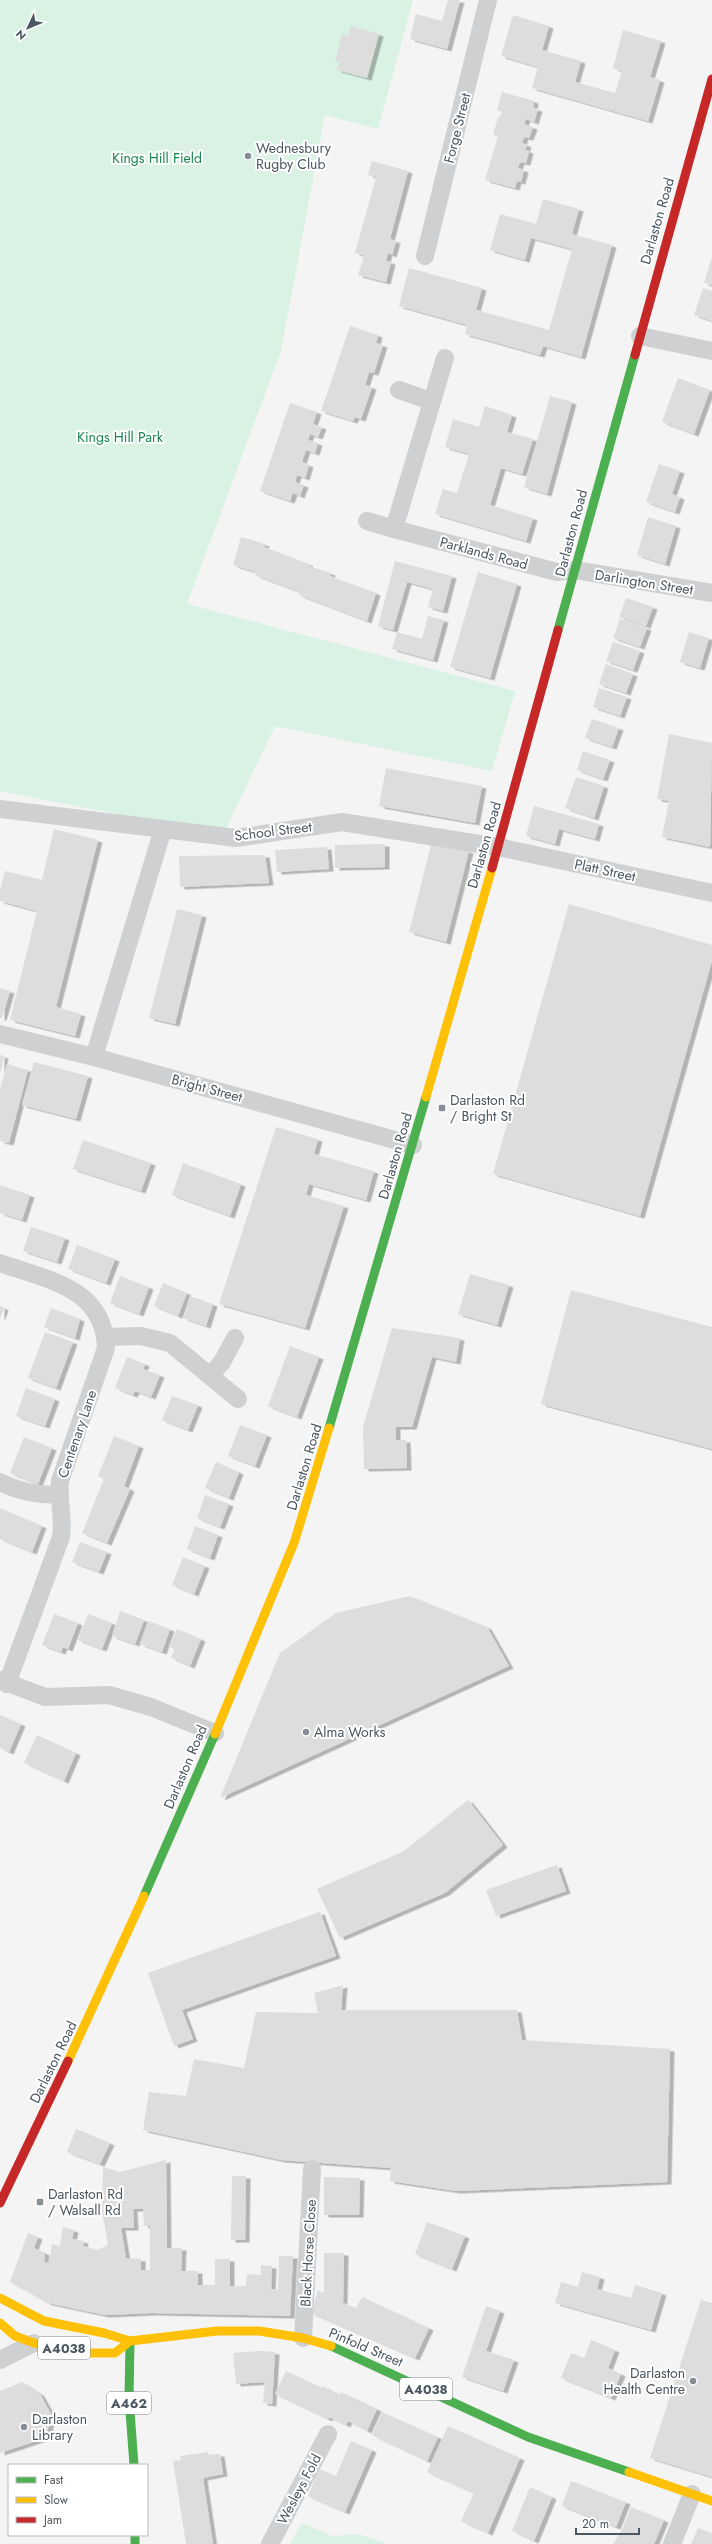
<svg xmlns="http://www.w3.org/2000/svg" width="712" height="2544" font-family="Jost,sans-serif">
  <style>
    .green { fill: #d9f2e3 }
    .building { fill: #ddddde; fill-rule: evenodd; filter: url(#shadow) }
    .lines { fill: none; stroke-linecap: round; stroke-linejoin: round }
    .street { stroke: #ced0d2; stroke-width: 18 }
    .fast { stroke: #4caf50; stroke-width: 9 }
    .slow { stroke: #ffc107; stroke-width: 9 }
    .jam { stroke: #c62828; stroke-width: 9 }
    .poi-dot { fill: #868d94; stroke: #fff; stroke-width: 1.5 }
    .labels { text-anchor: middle; stroke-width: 4; stroke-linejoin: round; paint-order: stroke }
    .shield { fill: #fff; stroke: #808990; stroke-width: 1 }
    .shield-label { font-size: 13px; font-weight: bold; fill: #4a5661 }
    .street-label { font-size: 14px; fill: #4a5661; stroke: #fff }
    .poi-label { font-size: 14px; fill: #4a5661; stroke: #fff; text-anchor: start }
    .park-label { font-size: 14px; fill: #17864f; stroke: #fff }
  </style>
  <defs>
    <filter id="shadow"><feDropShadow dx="4.5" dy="2.5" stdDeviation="0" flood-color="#0004"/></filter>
  </defs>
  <rect width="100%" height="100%" fill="#f4f4f4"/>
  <path class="green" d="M0,0H413L378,129L325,115L281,351L187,604L515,691L492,771L275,726L223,835L0,791Z
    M302,2523L332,2536L359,2534L388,2544H290Z"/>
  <path class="building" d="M448,0H460L447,49L410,39L416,14L442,21Z
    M513,15L549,26L542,50L581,61L575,82L615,93L622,71L613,68L623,30L661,41L650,77L660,80L648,121L532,88L538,67L501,56Z
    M351,26L379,34L367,78L337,70L339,63L335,61L342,34L348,36Z
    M502,92L534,101L533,108L538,109L534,122L526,119L524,124L533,127L529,138L524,137L522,143L527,145L525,150L529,151L526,163L520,162L518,168L524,170L521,182L517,181L515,188L485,180L498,136L493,135L498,117H500L502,112L497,110Z
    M372,161L408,171L390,239L396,241L392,255L388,253L386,261L391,262L386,282L358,275L364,255L355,253L376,177L368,175Z
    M543,199L579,209L572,234L612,245L581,357L543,346L540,355L465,334L467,325L399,306L409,268L482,288L476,310L549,330L572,249L531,238L525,260L490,250L500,214L536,224Z
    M712,257V285L704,283Z
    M703,288L712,291V321L694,315Z
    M350,326L378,335L376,343L383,345L374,373L369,372L365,385L372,387L361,419L355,417L353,421L321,411Z
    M678,378L710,390L694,434L662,422Z
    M550,396L572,402L547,494L524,487Z
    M290,403L317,412L313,424L322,427L318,437L310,434L308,440L318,443L315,453L306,450L302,462L309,465L305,478L297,475L295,482L304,485L300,496L293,493L290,501L260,491Z
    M485,406L512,415L507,432L533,439L522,474L501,468L490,505L533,518L526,541L435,514L443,489L457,493L469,454L445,447L453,419L479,427Z
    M659,464L680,471L672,494L680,497L675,512L646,502Z
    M648,517L676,526L665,564L637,555Z
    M241,537L265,544L264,547L309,564L308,566L331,573L330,576L376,593L367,621L299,595L300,592L255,575L256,572L233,565Z
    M395,561L452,576L443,611L428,607L433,589L407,582L393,630L378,626Z
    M478,572L517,584L490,678L450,667Z
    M626,598L653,607L646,626L619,617Z
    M428,616L444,620L433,660L392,649L397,632L422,639Z
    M620,619L647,628L640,647L613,638Z
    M689,632L709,638L700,668L680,662Z
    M613,642L640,651L633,670L606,661Z
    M606,664L633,674L626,693L599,684Z
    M599,688L627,697L620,716L593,707Z
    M592,719L619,728L612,747L585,738Z
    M669,734L712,743L710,847L662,837L669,801L657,799Z
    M583,751L610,760L603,779L577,770Z
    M386,768L482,786L475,823L379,806Z
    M576,777L604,786L594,818L565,808Z
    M534,806L599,824L595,839L559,829L555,844L526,836Z
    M54,829L98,840L56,1007L81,1014L75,1036L10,1020L37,911L0,901V890L5,871L42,880Z
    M432,841L469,851L446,942L409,932Z
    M385,844V867L335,868V845Z
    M327,847L329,869L277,872L275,850Z
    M265,855L269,883L180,887L179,856Z
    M569,904L712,945V961L640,1216L493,1174Z
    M177,909L202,915L175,1024L149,1018Z
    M0,988L10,991L2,1018H0Z
    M0,1055L4,1056L1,1071H0Z
    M34,1062L88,1076L76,1119L22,1105Z
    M7,1064L28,1070L9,1143L0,1141V1089Z
    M276,1127L318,1139L314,1154L374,1171L366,1200L309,1184L306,1195L344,1206L305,1328L219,1304Z
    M83,1140L151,1163L141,1191L73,1169Z
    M183,1163L241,1184L230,1216L172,1195Z
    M0,1185L30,1195L22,1220L0,1213Z
    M31,1227L65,1238L57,1262L23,1251Z
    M77,1245L115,1259L106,1283L68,1269Z
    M470,1274L509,1285L497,1325L458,1314Z
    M120,1276L149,1287L139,1314L110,1303Z
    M163,1283L187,1293L178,1316L154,1306Z
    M571,1290L712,1327V1449L541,1404Z
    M190,1296L213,1304L206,1326L183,1318Z
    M0,1306L4,1308L0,1319Z
    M51,1308L80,1319L75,1338L44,1327Z
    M392,1328L460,1338L456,1362L432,1357L412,1427H396V1440H406L407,1468L364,1469L363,1427Z
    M45,1332L73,1342L56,1388L28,1378Z
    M290,1346L319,1357L297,1417L268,1406Z
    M127,1357L145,1364L143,1369L160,1375L151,1397L135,1391L133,1395L115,1388Z
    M26,1388L55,1399L45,1426L16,1416Z
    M172,1396L198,1405L188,1430L162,1420Z
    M240,1425L267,1435L255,1466L228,1456Z
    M114,1436L139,1446L124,1486L130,1489L107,1543L82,1533L104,1479L98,1476Z
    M24,1437L52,1448L38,1484L10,1473Z
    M216,1462L239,1472L229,1498L205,1488Z
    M205,1495L229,1504L220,1527L197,1518Z
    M0,1508L42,1526L32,1552L0,1539Z
    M195,1526L218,1535L210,1558L187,1549Z
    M80,1542L107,1552L99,1572L72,1562Z
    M183,1557L205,1566L194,1594L172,1585Z
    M410,1596L487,1627L509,1666L220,1798L280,1653L336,1613Z
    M120,1611L144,1620L135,1644L112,1636Z
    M54,1614L78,1623L68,1649L63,1647L61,1652L42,1645Z
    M88,1614L112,1623L102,1649L78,1640Z
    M148,1621L170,1629L162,1652L140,1644Z
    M177,1629L201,1639L190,1666L171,1658L175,1649L169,1647Z
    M0,1715L21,1724L9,1752L0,1748Z
    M37,1735L76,1753L64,1781L24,1763Z
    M468,1800L503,1845L445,1893L340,1938L317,1889L404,1851Z
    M557,1865L566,1891L496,1916L486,1890Z
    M320,1912L336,1956L182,2010L193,2039L174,2046L148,1973Z
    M343,1985L341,2010H517L522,2040L670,2049L667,2182L456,2191L390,2181L391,2168L281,2160L143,2130L149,2092L186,2096L194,2059L244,2068L256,2012L318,2013L314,1993Z
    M76,2129L110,2143L100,2164L67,2152Z
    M166,2160L167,2248H182L181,2271H198V2285H215V2259H230V2286H246L247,2274L261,2275V2265L272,2266L271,2289H278L279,2256H293L290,2316L152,2313L105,2315L48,2303L10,2282L28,2233L38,2237L34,2248L45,2253L44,2262L49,2263L52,2244L60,2246L63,2227L74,2230L72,2239L84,2241L83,2246L97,2250L108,2245L102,2211L103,2167L120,2172ZM133,2209H143L144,2226H150V2270H141V2259L126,2258L121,2228H134Z
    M232,2176H246L245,2240H231Z
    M324,2177L360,2178L359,2215H324Z
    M427,2222L465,2236L452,2269L415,2254Z
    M324,2253H344L343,2303L356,2308L362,2297L429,2328L415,2358L311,2313L318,2290L324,2293Z
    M582,2272L600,2277L597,2289L631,2298L635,2285L662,2293L651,2330L555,2303L561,2282L578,2287Z
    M701,2300L712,2303V2477L650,2458Z
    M486,2306L500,2311L486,2351L514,2360L503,2391L462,2377Z
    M591,2340L615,2350L608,2368L621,2374L611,2398L561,2378L571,2353L584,2358Z
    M261,2351L275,2352L272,2404L263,2403L265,2382L236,2384L233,2353Z
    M286,2371L322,2388L323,2386L340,2395L341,2392L377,2409L367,2431L348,2421L346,2425L329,2417L328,2419L275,2394Z
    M22,2382L40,2394L52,2416L45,2438L0,2453V2391Z
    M382,2412L438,2437L427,2461L372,2435Z
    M448,2426L520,2458L488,2533L461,2521L474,2493L427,2472Z
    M351,2441L372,2450L345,2512L308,2496L319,2469L336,2476Z
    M208,2452V2455L220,2454L223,2474L203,2478L213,2544H186L173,2461L181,2460L180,2456Z
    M571,2481L626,2502L616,2527L562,2506Z
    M530,2487L552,2497L534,2541L512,2531Z
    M631,2507L664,2520L654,2544H613L623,2528Z
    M698,2528L712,2533V2544H691Z"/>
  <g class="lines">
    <path class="street" d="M425,256L488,0
      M640,336L712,351
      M445,358L394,529L557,572L575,570L712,593
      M399,390L431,401
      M367,521L394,529
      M0,809L236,838L342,822L498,847L712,893
      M0,1034L94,1057L413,1145
      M94,1057L163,829
      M0,1263C47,1280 104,1287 106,1348L60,1481C58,1500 64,1518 61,1537L7,1684
      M105,1337L141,1336L170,1343L238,1399
      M211,1375L222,1362L235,1338
      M0,1482C19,1492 37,1495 58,1495
      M0,1680L45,1697L109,1695L151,1707L215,1733
      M303,2338L312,2169
      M0,2360L34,2343
      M270,2544L328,2434
      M672,2544L692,2494"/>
    <path class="fast" d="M558,630L635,355
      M329,1428L426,1097
      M144,1896L215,1734
      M130,2341L129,2398L134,2465
      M331,2346L528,2437L629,2472
      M135,2535V2544"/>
    <path class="slow" d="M426,1097L492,868
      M215,1734L294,1543L329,1428
      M68,2061L144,1896
      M0,2298L44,2321L104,2333L130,2341
      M0,2323L15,2336L34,2343L89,2353H115L130,2341L217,2331H259L303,2338L331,2346
      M629,2472L712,2501"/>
    <path class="jam" d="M635,355L712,79
      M492,868L558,630
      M0,2203L68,2061"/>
  </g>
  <g class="poi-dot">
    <circle cx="248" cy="156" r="4"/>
    <rect x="438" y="1104" width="8" height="8" rx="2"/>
    <circle cx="306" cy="1732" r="4"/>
    <rect x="36" y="2198" width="8" height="8" rx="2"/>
    <circle cx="693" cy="2381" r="4"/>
    <circle cx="24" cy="2427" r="4"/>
  </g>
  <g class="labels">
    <g class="shield">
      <rect x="38" y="2337" width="52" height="22" rx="3"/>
      <rect x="400" y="2378" width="52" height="22" rx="3"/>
      <rect x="107" y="2392" width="44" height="22" rx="3"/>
    </g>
    <g class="shield-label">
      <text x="64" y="2353">A4038</text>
      <text x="426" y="2394">A4038</text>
      <text x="129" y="2408">A462</text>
    </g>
    <g class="street-label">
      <text transform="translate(457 128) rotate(-76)" y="5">Forge Street</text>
      <text transform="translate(657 221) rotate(-74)" y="5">Darlaston Road</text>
      <text transform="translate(571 533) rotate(-75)" y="5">Darlaston Road</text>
      <text transform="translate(484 553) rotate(15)" y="5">Parklands Road</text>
      <text transform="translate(644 582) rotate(9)" y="5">Darlington Street</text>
      <text transform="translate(273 831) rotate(-7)" y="5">School Street</text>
      <text transform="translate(484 845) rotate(-74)" y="5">Darlaston Road</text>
      <text transform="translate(605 870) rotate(12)" y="5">Platt Street</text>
      <text transform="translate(207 1088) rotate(15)" y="5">Bright Street</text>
      <text transform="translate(395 1156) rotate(-74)" y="5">Darlaston Road</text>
      <text transform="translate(77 1434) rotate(-71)" y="5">Centenary Lane</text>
      <text transform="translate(304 1467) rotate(-73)" y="5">Darlaston Road</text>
      <text transform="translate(185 1767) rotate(-67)" y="5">Darlaston Road</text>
      <text transform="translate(53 2062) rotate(-64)" y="5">Darlaston Road</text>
      <text transform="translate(308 2253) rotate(-87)" y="5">Black Horse Close</text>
      <text transform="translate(366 2347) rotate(23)" y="5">Pinfold Street</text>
      <text transform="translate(299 2489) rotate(-62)" y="5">Wesleys Fold</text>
    </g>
    <g class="poi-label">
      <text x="256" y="153">Wednesbury<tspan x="256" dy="16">Rugby Club</tspan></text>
      <text x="450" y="1105">Darlaston Rd<tspan x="450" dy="16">/ Bright St</tspan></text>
      <text x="314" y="1737">Alma Works</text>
      <text x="48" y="2199">Darlaston Rd<tspan x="48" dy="16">/ Walsall Rd</tspan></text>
      <text x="685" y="2378" text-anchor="end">Darlaston<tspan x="685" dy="16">Health Centre</tspan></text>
      <text x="32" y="2424">Darlaston<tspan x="32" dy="16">Library</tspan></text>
    </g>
    <g class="park-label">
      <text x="157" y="163">Kings Hill Field</text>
      <text x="120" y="442">Kings Hill Park</text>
    </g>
  </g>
  <rect x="8" y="2464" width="140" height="72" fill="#ffffff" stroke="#b7bbc0"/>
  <rect x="16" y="2477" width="20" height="6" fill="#4caf50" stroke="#b7bbc0"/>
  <text x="44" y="2484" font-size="12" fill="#4a5661">Fast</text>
  <rect x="16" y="2497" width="20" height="6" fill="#ffc107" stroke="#b7bbc0"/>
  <text x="44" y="2504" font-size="12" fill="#4a5661">Slow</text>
  <rect x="16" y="2517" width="20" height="6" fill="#c62828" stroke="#b7bbc0"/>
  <text x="44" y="2524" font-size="12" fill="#4a5661">Jam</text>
  <g transform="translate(28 28) rotate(226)" stroke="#ffffff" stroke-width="3" paint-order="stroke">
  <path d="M0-3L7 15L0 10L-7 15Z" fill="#4a5661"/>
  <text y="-6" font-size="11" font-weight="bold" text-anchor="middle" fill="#4a5661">N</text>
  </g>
  <path d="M576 2528v6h63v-6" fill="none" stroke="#4a5661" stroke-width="2"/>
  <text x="582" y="2528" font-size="12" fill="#4a5661" stroke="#ffffff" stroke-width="3" paint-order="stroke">20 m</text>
</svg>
